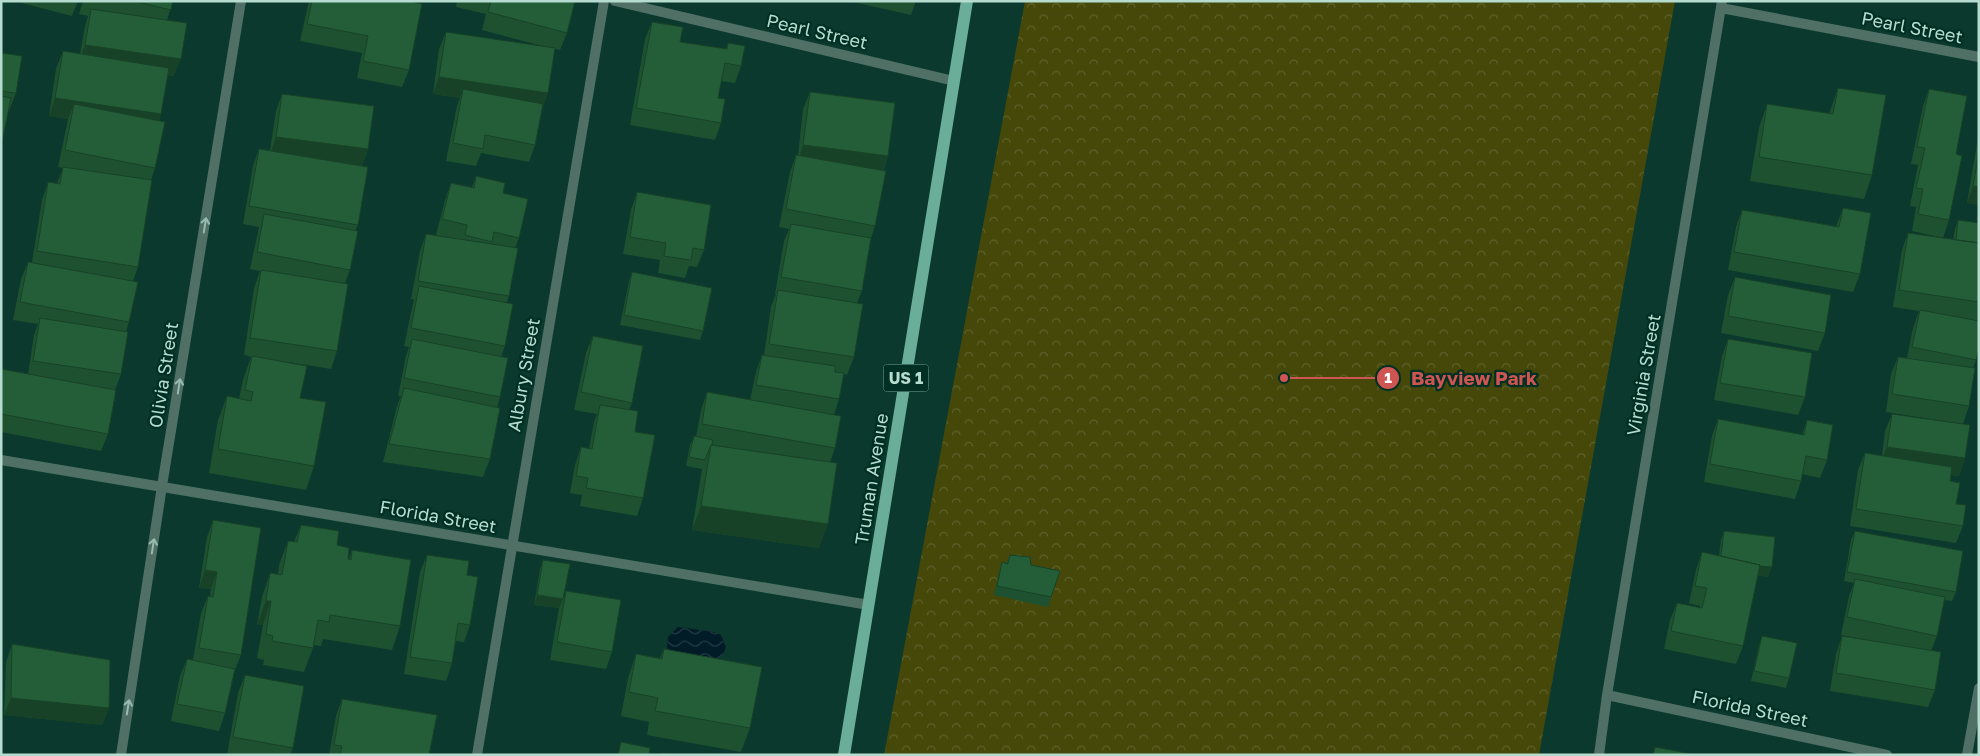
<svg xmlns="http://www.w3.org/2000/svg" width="1980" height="756" font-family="'Golos Text',sans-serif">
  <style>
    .park { fill: url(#park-crowns) }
    .water { fill: url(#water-waves) }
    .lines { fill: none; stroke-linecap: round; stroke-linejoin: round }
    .minor { stroke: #506f65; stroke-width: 10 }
    .primary { stroke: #6aad98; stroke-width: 12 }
    .wall { fill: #1e5130 }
    .shaded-wall { fill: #184227 }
    .building { fill: #235e38; stroke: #184227 }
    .oneway { stroke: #97bbaf }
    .labels { text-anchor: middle; stroke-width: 4.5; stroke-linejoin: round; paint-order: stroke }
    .shield { fill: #002f24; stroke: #7fa89c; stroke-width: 1 }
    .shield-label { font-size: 16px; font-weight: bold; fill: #b6dccf }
    .street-label { font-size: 18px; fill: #b6dccf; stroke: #002f24 }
    .leader { fill: none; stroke: #ce5552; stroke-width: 2 }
    .callout-dot { fill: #ce5552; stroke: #002f24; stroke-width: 2 }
    .mark-label { font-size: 15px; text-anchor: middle; font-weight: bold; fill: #fff }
    .callout-label { font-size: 19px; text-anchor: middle; font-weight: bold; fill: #ce5552; stroke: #002f24; stroke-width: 4.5; stroke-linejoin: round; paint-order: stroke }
  </style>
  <defs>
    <pattern id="park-crowns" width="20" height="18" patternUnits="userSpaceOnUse" patternTransform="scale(1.25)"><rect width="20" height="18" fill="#454809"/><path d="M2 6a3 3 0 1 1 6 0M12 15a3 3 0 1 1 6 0" fill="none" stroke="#5e622c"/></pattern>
    <pattern id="water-waves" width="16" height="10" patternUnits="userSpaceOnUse" patternTransform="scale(1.25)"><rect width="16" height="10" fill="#011b27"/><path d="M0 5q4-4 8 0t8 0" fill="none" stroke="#243c45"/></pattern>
  </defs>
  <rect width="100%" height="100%" fill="#0b392e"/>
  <path class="park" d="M1025,1H1675L1539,755H884Z"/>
  <path class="water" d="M678,627L714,632L721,635L726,647L723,654L715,662L674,656L667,647L668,637Z"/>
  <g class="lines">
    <path class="minor" d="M615,1L954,81
      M1721,8L1979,57
      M1,460L869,605
      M1607,695L1887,755
      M121,755L162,486L241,1
      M477,755L604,1
      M1599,755L1607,695L1722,1
      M1967,755L1979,688"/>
    <path class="primary" d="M844,755L967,1"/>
  </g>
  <path class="wall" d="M14,1H78L72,16Z
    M83,1H173L167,20L174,76L167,75L161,114L159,121L155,168L151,180L138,267L133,281L129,322L126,331L121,374L115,390L108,434L101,451L1,432V369L28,374L34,335L38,324L13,320L21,279L28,262H32L42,200L48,182L57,183L63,168L58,167L68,119L49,116L56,69L63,51L80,54L85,26L88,16L79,14Z
    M309,1H410L409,70L402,87L357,78L362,53L300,41Z
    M457,1H575L567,33L560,50L555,49L535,145L529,162L481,153L476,166L446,161L457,106L460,98L433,94L439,49L446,32L550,48L482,30L486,14L456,7Z
    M849,1H916L911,15Z
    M652,22L680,42L726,49L728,43L741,66L735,83L721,81L718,98L721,123L715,140L630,125L645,39Z
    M1,53L16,93L9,111H8L1,144Z
    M1838,88L1872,175L1864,199L1750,181L1759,128L1767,104L1829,114Z
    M1929,89L1956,154L1949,220L1943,238L1912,231L1916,207L1910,206L1918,165L1911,164L1923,106Z
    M810,92L888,156L883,171L875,226L871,238L862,291L857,303L854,357L847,375L844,374L839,399L834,415L835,448L830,462L819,548L692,530L702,469L686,466L690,445L694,436L696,437L701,410L707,392L750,400L756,372L762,355H764L771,307L776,294H775L784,241L789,229L779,227L790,172L796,155H798L803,109Z
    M282,94L368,149L362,166L358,225L355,231L350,270L345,283L337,351L331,369L288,362L300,398L314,466L306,490L209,473L218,420L227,396L239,399L243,380L251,357L244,355L254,288L260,271L250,269L258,232L259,227L243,224L253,166L259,149L270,150L276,111Z
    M1979,132V205L1967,203Z
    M476,176L503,193L519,238L515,248L509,296L507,302L505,346L501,357L500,397L497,408L490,459L483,477L383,462L397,406L401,396H398L406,356L409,347L404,346L414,299H411L420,251L426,234L436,235L445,200L451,183L472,187Z
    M637,192L704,250L697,267L689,266L685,278L658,273L660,260L623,254L631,210Z
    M1979,207V221H1977Z
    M1843,208L1860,274L1853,292L1728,270L1736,227L1742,210L1836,226Z
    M1958,220L1979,223V321L1959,318L1976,360L1973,368L1969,406L1963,424L1886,412L1891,374L1898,357L1907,358L1913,328L1919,311L1893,307L1902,250L1908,233L1953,240L1955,229Z
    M632,272L703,331L700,340L620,325L629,281Z
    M1735,277L1825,333L1818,351L1721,333L1728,295Z
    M593,336L632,403L629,410L635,432L643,498L637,516L580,506L582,495L570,493L575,465L581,447L589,449L594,422L597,414L574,410L586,353Z
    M1728,339L1805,397L1798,415L1714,400L1722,356Z
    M1892,414L1965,458L1959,476L1951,475L1950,481L1963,526L1956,543L1850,526L1858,470L1865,453L1882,456L1885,431Z
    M1718,419L1802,435L1807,420L1827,460L1820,478L1802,474L1801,481L1795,499L1704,482L1712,436Z
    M213,520L241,655L234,672L225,713L219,731L171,721L180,676L187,659L193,660L201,613L208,596H210L211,589L199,588L207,537Z
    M301,525L337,545L348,559H349L352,550L400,626L392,650L323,639L321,646L314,645L304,672L263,665L264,660L257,658L263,625H257L262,597L270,573L278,574L279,565L288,541L294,542Z
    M1724,531L1768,577L1757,575L1743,646L1736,664L1664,649L1670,620L1677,603L1700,608V606L1689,603L1696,570L1702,552L1719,556L1721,540Z
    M1855,531L1956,592L1952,601L1944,600L1937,636L1931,651L1935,690L1928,707L1830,691L1836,654L1842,636L1867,640L1841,635L1849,596L1854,583L1844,581L1851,540Z
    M427,555L470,625L464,642L456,641L452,663L446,681L404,674L420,572Z
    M1010,555L1031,565L1060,571L1048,607L994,595L999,572L1002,562L1006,563Z
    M543,560L563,599L566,591L612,652L606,669L550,660L559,608L534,605L540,569Z
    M1762,636L1789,678L1786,688L1751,681L1759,645Z
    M12,644L109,708L102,725L4,715L6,662Z
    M664,649L750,728L741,752L647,735L649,722L621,716L628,678L636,654L660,658Z
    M245,675L293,748L290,755H227L238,693Z
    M342,699L429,755H329L336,716Z"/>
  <path class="shaded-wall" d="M85,45L181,59L174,76L79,62Z
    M439,77L548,93L542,111L463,89L460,98L433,94Z
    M55,98L161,114L155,132L74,104L68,119L49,116Z
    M276,137L368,149L362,166L270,154Z
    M803,145L888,156L881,174L797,163Z
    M1973,186L1979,187V205L1967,203Z
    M1887,447L1965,458L1959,476L1880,465Z
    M701,506L828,524L819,548L692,530Z
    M1720,561L1772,567L1768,577L1717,570Z
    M205,570L217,572L211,589L199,588Z
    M537,595L563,599L559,608L534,605Z
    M266,601H271L263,625H257Z
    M11,698L109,708L102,725L4,715Z"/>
  <path class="building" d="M134,1H173L171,10Z
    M312,1H410L422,4L409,70L363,61L368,36L307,24Z
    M491,1H575L567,33L488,12Z
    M91,9L187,23L181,59L85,45Z
    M652,22L683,27L680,42L727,49L728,43L745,46L741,66L725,63L718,98L725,99L721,123L636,108Z
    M446,32L555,48L548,93L439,77Z
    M63,51L169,68L161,114L55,98Z
    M1,53L22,56L16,93L1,91Z
    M1838,88L1886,95L1872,175L1759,157L1767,104L1833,114Z
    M463,89L543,104L535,145L485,135L483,149L453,143Z
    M1929,89L1967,96L1956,154L1962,156L1949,220L1918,214L1923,189L1916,188L1925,148L1917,147Z
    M810,92L895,103L888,156L803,145Z
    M282,94L374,106L368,149L276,137Z
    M1,96L11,98L2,142H1Z
    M74,104L165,122L155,168L65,150Z
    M259,149L368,167L358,225L249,206Z
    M1979,153V187L1973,186Z
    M796,155L886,171L875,226L786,209Z
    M63,167L152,180L138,267L37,251L48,182L60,184Z
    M476,176L505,183L503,193L528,199L519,238L494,232L492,242L465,235L467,225L442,219L451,183L474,188Z
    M637,192L711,205L704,250L693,248L691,260L664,256L666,243L630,237Z
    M1843,208L1871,213L1860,274L1734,252L1742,210L1839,227Z
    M264,214L358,231L350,270L257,252Z
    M1958,220L1979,223V243L1956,240Z
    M791,224L871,238L862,291L781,277Z
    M1908,233L1979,243V302L1899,290Z
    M426,234L518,248L509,296L418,281Z
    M28,262L138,282L129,322L20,302Z
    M261,270L348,284L337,351L250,338Z
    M632,272L712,288L703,331L624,315Z
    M1735,277L1831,295L1825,333L1728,316Z
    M419,286L513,304L505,346L411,328Z
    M778,290L863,304L854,357L769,344Z
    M1920,310L1979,321V347L1976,360L1912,347Z
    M40,318L128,332L121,374L33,361Z
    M593,336L643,346L632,403L581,392Z
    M412,339L508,358L500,397L404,378Z
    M1728,339L1812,353L1805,397L1720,383Z
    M762,355L835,366V372L844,373L839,399L756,385Z
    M252,356L307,366L300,398L326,402L314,466L218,449L227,396L251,401L253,392L245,390Z
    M1898,357L1975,368L1969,406L1892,394Z
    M1,369L116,390L108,434L1,414Z
    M404,388L500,408L490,459L389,444Z
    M707,392L841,416L835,448L702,424Z
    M600,405L638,411L635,432L655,435L643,498L586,488L588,478L576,476L581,447L592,449Z
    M1892,414L1970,425L1965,458L1887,447Z
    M1718,419L1804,435L1807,420L1833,425L1827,460L1806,456L1801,481L1710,464Z
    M694,436L713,440L712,445H711L705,460L689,457Z
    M711,445L837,463L828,524L701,506Z
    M1865,453L1952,467L1950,481L1960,483L1956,504L1966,505L1963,526L1856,509Z
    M213,520L261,528L241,655L199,648L208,596L213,597L217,572L205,570Z
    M301,525L339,531L337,545L349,548L348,559L351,560L352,550L411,560L400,626L330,615L329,622L318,620L313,648L272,641L273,636L266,634L271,601H266L270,573L282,575L288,541L297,542Z
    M1724,531L1775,537L1772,567L1759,566L1760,565L1721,556Z
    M1855,531L1963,551L1956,592L1847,572Z
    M1702,552L1760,565L1743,646L1671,631L1677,603L1702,608L1707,588L1695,586Z
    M427,555L469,561L467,575L478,577L470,625L458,623L452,663L410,657Z
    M1010,555L1030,557L1031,565L1060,571L1051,597L997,586L1002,562L1008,564Z
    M543,560L570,564L563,599L537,595Z
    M1855,579L1945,597L1937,636L1847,617Z
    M566,591L621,600L612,652L557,642Z
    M1762,636L1797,643L1789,678L1754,671Z
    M1842,636L1941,652L1935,690L1836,673Z
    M12,644L110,660L109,708L11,698Z
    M664,649L762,667L750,728L655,711L658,698L629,692L636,654L662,659Z
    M187,659L235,669L225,713L177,704Z
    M245,675L304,686L293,748L233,737Z
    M342,699L437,715L429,755H340L342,746L334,745Z
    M621,742L650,748L649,755H618Z
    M1655,747L1697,755H1653Z
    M662,753L674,755H662Z"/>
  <defs><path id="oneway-shaft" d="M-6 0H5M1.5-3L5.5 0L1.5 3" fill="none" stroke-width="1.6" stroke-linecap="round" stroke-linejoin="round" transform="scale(1.25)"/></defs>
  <g class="oneway">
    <use href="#oneway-shaft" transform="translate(205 225) rotate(-81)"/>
    <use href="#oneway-shaft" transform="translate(179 386) rotate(-81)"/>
    <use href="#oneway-shaft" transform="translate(153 546) rotate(-81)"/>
    <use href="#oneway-shaft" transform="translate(128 707) rotate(-81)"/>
  </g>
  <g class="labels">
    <rect class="shield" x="883.5" y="364.5" width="45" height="27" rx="4"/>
    <g class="shield-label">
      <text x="906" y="384">US 1</text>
    </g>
    <g class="street-label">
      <text transform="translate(1912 28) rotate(11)" y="6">Pearl Street</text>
      <text transform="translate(817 32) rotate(13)" y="6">Pearl Street</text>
      <text transform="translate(164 375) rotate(-81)" y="6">Olivia Street</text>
      <text transform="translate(524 375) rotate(-80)" y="6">Albury Street</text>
      <text transform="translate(1644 375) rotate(-80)" y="6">Virginia Street</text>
      <text transform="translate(872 479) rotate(-81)" y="6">Truman Avenue</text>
      <text transform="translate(438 517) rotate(10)" y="6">Florida Street</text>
      <text transform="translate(1750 709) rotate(12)" y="6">Florida Street</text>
    </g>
  </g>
  <path class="leader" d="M1284 378L1388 378"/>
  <g class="callout-dot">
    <circle cx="1284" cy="378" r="5"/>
    <circle cx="1388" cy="378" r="12"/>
  </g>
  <g class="mark-label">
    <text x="1388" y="383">1</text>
  </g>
  <g class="callout-label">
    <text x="1474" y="385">Bayview Park</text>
  </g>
  <rect width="1980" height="756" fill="none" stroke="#b6dccf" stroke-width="5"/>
</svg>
